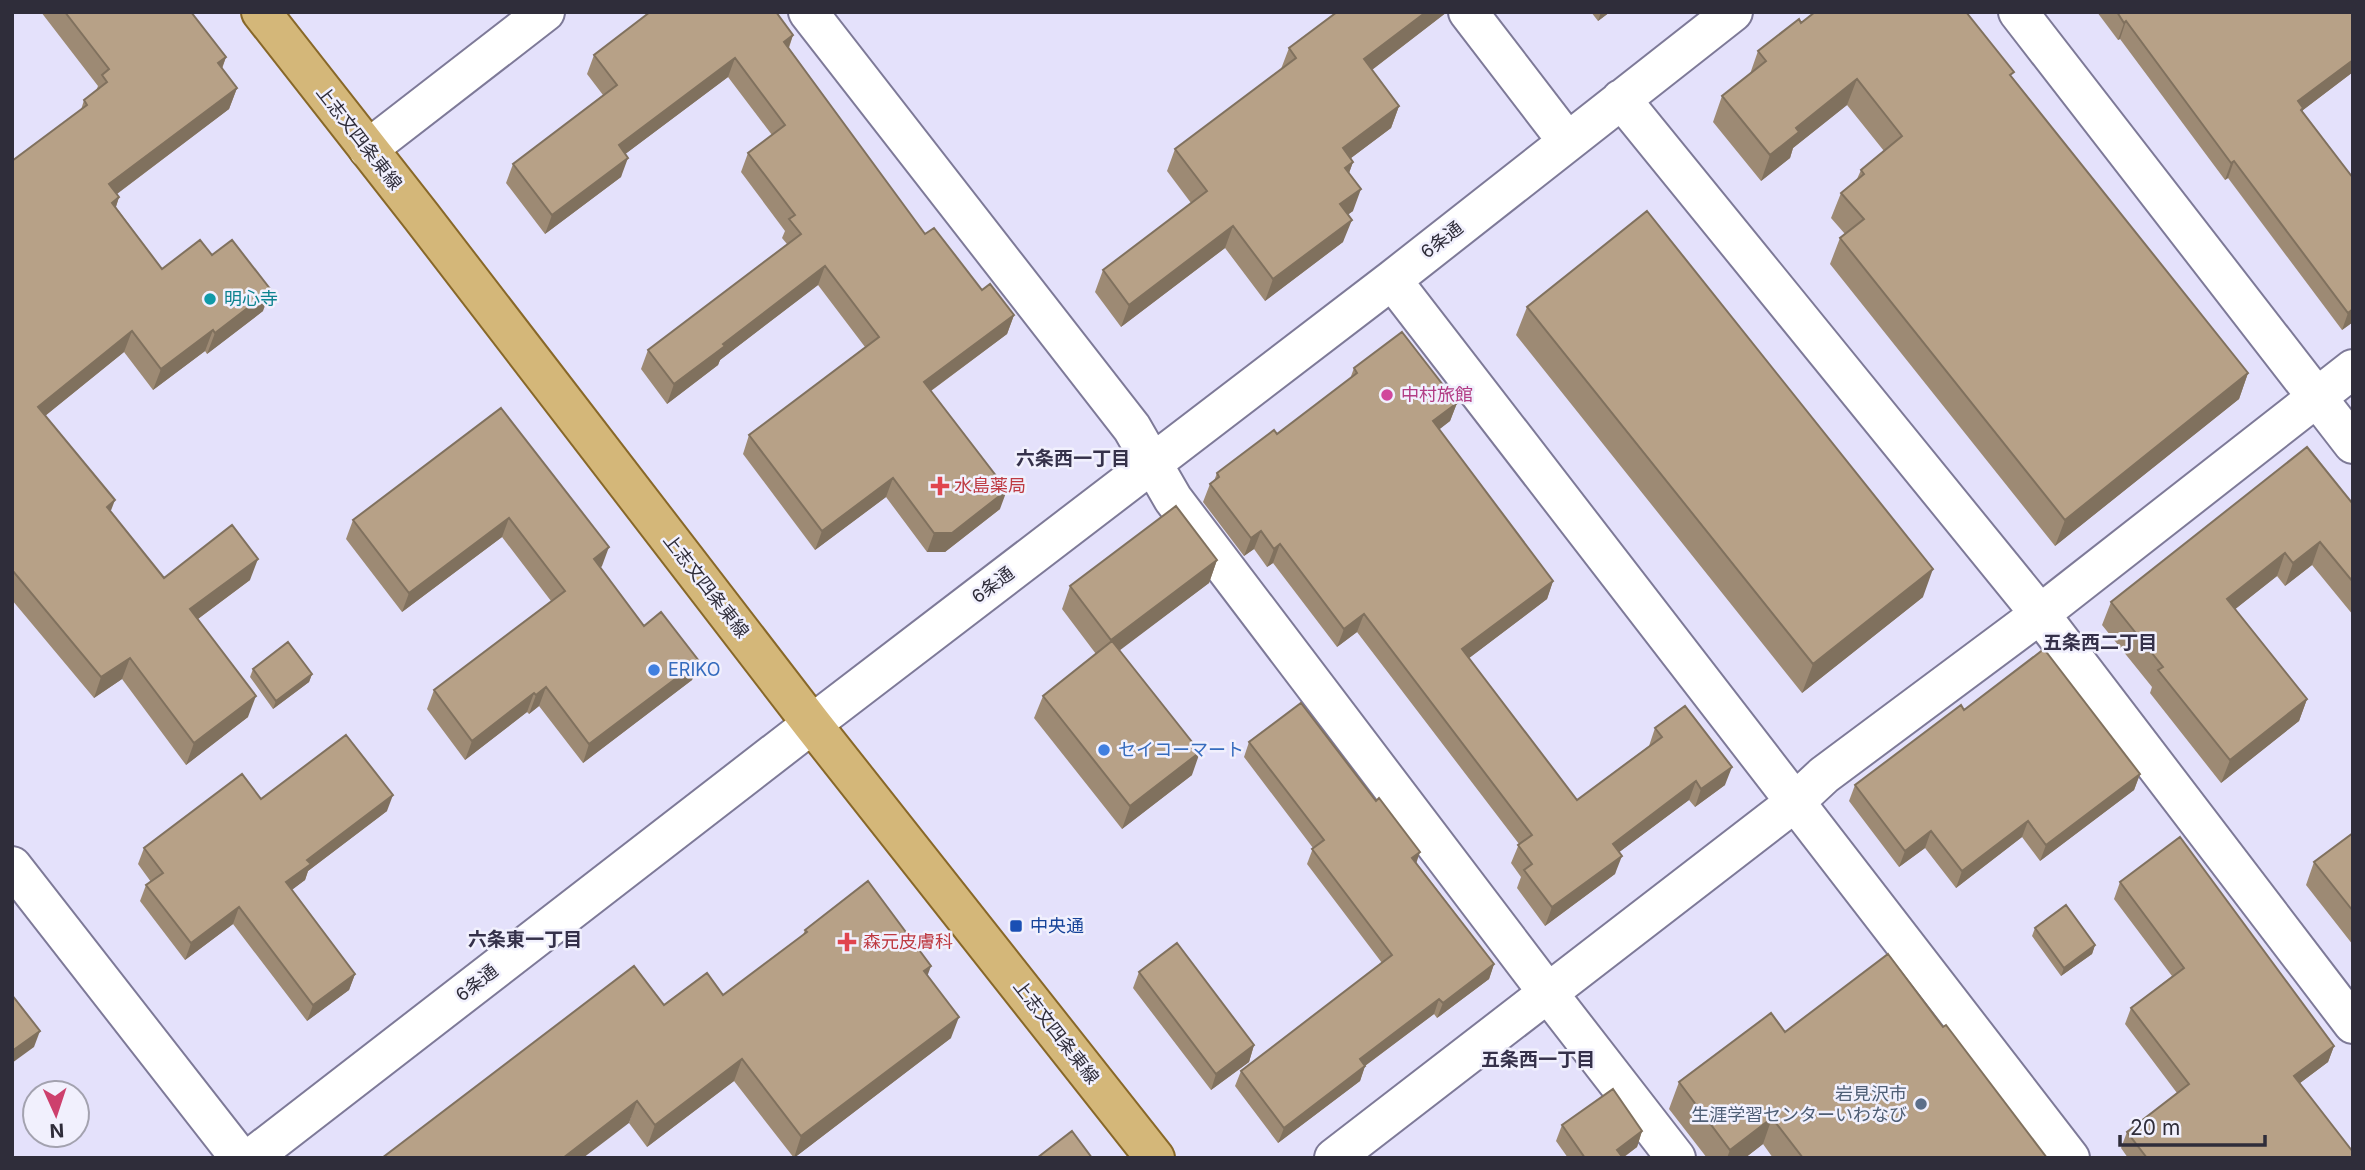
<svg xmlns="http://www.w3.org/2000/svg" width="2365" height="1170" font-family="Inter,'Noto Sans JP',sans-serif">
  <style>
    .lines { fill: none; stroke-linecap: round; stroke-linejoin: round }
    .minor-casing { stroke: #7e7a98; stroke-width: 42 }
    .major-casing { stroke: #886829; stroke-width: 42 }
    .minor { stroke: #fff; stroke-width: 38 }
    .major { stroke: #d4b779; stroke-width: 38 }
    .wall { fill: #9d8a74 }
    .shaded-wall { fill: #80715e }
    .building { fill: #b7a187; stroke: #80715e; stroke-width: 2 }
    .culture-dot { fill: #0f9aa8; stroke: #f1f0fd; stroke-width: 2.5 }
    .hotel-dot { fill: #d1479c; stroke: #f1f0fd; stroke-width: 2.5 }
    .health-dot { fill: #e0444e; stroke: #f1f0fd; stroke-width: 2.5 }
    .shop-dot { fill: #3f7fe0; stroke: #f1f0fd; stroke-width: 2.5 }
    .transit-dot { fill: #1a4fb4; stroke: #f1f0fd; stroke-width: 2.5 }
    .service-dot { fill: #5c6f8a; stroke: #f1f0fd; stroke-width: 2.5 }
    .labels { text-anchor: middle; stroke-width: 5; stroke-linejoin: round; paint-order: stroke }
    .street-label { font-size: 18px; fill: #2f2d3a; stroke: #f1f0fd }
    .culture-label { font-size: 18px; fill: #0d838f; stroke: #f1f0fd; text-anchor: start }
    .hotel-label { font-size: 18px; fill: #b23c85; stroke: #f1f0fd; text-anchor: start }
    .health-label { font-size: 18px; fill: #be3a42; stroke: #f1f0fd; text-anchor: start }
    .shop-label { font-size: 18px; fill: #366cbe; stroke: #f1f0fd; text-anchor: start }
    .transit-label { font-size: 18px; fill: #164399; stroke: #f1f0fd; text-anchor: start }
    .service-label { font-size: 18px; fill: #4e5e75; stroke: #f1f0fd; text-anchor: end }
    .neighbourhood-label { font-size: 19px; font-weight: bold; fill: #35314a; stroke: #f1f0fd }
  </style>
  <rect width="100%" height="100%" fill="#e4e1fb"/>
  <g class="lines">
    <defs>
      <path id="minor" d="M808,12L1132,428L1173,499L1548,993L1676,1158
        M1468,12L1567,141
        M2018,12L2353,444
        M1621,99L2040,614L2353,1024
        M368,149L545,12
        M1392,280L2070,1158
        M12,866L240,1158
        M251,1158L812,724L1392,280L1733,12
        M1334,1158L1794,803L1824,775L2040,614L2353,369"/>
      <path id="major" d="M261,12L421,216L812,724L1155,1158"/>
    </defs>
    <use href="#minor" class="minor-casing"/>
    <use href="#major" class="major-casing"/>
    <use href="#minor" class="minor"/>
    <use href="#major" class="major"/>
  </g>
  <path class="wall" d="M41,12H191L226,57L222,69L237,88L229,109L117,194L119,197L116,207L162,269L212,255L263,311L207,354L205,351L153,390L124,352L45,416L111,512L164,578L250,580L198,619L248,717L186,765L122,679L94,698L12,600V161L81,110L84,100L96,91L98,86Z
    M1447,12L1372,70L1399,106L1391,128L1351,158L1353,162L1349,173L1353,211L1347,215L1343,242L1265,301L1225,248L1121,327L1095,292L1103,270L1191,203L1167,171L1175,149L1281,69L1289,48Z
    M1591,12H1610L1598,21Z
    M2097,12H2353V72L2303,110L2302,111L2353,178V322L2342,330L2228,178L2225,180L2120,39L2118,40Z
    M1801,23L2012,77L2248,373L2239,399L2055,546L1830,264L1840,238L1845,234L1831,218L1841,193L1857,179L1861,170L1884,151L1847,105L1793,148L1790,158L1761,181L1713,122L1722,96L1750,74L1758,51Z
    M793,35L789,48L925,234L982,290L1014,315L1007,334L931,391L1000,509L945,552H927L886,497L815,550L743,454L749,435L865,347L818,285L720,360L718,365L667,404L641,369L648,350L787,244L782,238L785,231L741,172L748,153L772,135L728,77L625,154L621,177L545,234L506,183L513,164L603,95L587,74L594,55Z
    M1527,307L1923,597L1802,693L1516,335Z
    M1354,368L1457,403L1450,421L1439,429L1553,581L1547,599L1469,658L1577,800L1649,746L1655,728L1725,785L1695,807L1689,800L1619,852L1615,874L1545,926L1517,888L1521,877L1511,863L1519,844L1357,632L1337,647L1273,563L1267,567L1254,549L1244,556L1203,502L1210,484L1214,481L1217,473L1277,434L1350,379Z
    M501,408L602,566L600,568L644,626L699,661L692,680L583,763L539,706L529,714L527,712L465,760L427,709L434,690L551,601L502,537L402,612L346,539L353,520Z
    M2353,504V615L2312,565L2285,586L2277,576L2235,609L2307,699L2299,721L2221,783L2150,693L2152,687L2102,625L2111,602Z
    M1217,560L1209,583L1119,650L1192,775L1122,829L1034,718L1043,696L1096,654L1062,609L1070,586Z
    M253,669L312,674L309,682L273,709L250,677Z
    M1964,710L2140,774L2134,790L2040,861L2022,837L1956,888L1925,848L1899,867L1849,801L1855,785Z
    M1249,742L1416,862L1494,964L1489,979L1437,1018L1434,1014L1365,1066L1360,1081L1278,1143L1235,1086L1241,1071L1382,963L1307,864L1313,848L1244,757Z
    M261,799L387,811L308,871L305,880L291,890L355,974L349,990L307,1021L233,924L185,960L140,901L146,885L151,882L138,864L144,848Z
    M2353,833V945L2306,885L2314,862Z
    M2120,882L2334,1046L2328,1062L2300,1083L2353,1158H2128L2121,1148L2127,1132L2177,1093L2125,1024L2131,1008L2172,976L2114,899Z
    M2035,928L2095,945L2092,954L2061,976L2032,936Z
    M805,930L928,975L951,1038L794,1158L734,1081L647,1147L629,1123L664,1005L723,995L803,935Z
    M1139,972L1254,1045L1249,1062L1211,1090L1133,988Z
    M1943,1027L2047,1158H1773L1763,1144L1745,1158H1707L1669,1109L1679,1082L1785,1032Z
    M1562,1125L1642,1131L1637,1147L1623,1158H1568L1556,1141Z"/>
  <path class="shaded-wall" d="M1426,12H1447L1356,82L1364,59Z
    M1601,12H1610L1598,21Z
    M2126,21L2120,39L2118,40L2124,23Z
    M793,35L786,54L784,42Z
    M226,57L218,78V63Z
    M735,58L728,77L612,164L619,145Z
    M2353,60V72L2303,110L2297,126L2298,101Z
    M1857,79L1847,105L1793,148L1790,158L1761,181L1770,155L1796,128Z
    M237,88L229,109L102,205L109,184Z
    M1399,106L1391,128L1335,170L1343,148Z
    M628,158L621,177L545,234L552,215Z
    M2234,161L2228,178L2225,180L2231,163Z
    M1353,162L1345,184V168Z
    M1361,189L1353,211L1332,226L1340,204Z
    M119,197L112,218V203Z
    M1352,220L1343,242L1265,301L1273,279Z
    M1233,226L1225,248L1121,327L1129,305Z
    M825,266L818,285L720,360L718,365L667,404L674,384L723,344Z
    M271,290L263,311L207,354L215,333Z
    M2353,309V322L2342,330L2348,313Z
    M1014,315L1007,334L917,401L924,382Z
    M213,330L205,351L153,390L161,369Z
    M132,331L124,352L30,428L38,407Z
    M2248,373L2239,399L2055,546L2065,520Z
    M1457,403L1450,421L1426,440L1433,421Z
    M893,478L886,497L815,550L822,531Z
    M1007,490L1000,509L945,552H927L934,533Z
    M115,500L107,521V507Z
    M509,518L502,537L402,612L409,593Z
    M1261,531L1254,549L1244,556L1251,538Z
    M2320,542L2312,565L2285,586L2293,563Z
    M1280,544L1273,563L1267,567L1274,549Z
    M609,547L602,566L587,578L594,559Z
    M2285,553L2277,576L2219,622L2227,599Z
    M258,559L250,580L183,630L190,609Z
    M1217,560L1209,583L1103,663L1111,640Z
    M1933,569L1923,597L1802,693L1813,664Z
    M1553,581L1547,599L1456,668L1462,649Z
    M1364,614L1357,632L1337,647L1344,629Z
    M130,658L122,679L94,698L101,677Z
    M699,661L692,680L583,763L589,744Z
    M312,674L309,682L273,709L276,701Z
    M546,687L539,706L529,714L536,695Z
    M534,693L527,712L465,760L472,741Z
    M256,696L248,717L186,765L194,743Z
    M2307,699L2299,721L2221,783L2230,760Z
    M1200,752L1192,775L1122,829L1130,806Z
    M1732,767L1725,785L1695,807L1701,789Z
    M2140,774L2134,790L2040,861L2046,845Z
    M1696,781L1689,800L1606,862L1613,844Z
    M393,795L387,811L308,871L305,880L280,899L286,882L307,860Z
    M2028,821L2022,837L1956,888L1962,871Z
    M1931,831L1925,848L1899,867L1905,851Z
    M1420,852L1415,867L1412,858Z
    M1622,856L1615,874L1545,926L1552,907Z
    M239,907L233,924L185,960L191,943Z
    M2095,945L2092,954L2061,976L2064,968Z
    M1494,964L1489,979L1437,1018L1443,1003Z
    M931,966L923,988L924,971Z
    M355,974L349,990L307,1021L313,1005Z
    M1439,999L1434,1014L1354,1074L1360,1059Z
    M959,1017L951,1038L794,1158L801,1136Z
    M40,1031L34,1047L12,1063V1051Z
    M1254,1045L1249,1062L1211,1090L1216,1074Z
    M2334,1046L2328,1062L2288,1092L2294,1076Z
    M742,1059L734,1081L647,1147L655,1125Z
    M1365,1066L1360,1081L1278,1143L1284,1128Z
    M637,1101L629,1123L583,1158H563Z
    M1772,1118L1763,1144L1745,1158H1727L1730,1150Z
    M1642,1131L1637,1147L1622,1158L1617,1150Z"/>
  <path class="building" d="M65,12H191L226,57L218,63L237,88L109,184L119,197L112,203L162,269L200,240L212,255L232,240L271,290L215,333L213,330L161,369L132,331L38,407L115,500L107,507L164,578L232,525L258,559L190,609L256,696L194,743L130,658L101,677L12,570V161L87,105L84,100L107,82L102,75L109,69Z
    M650,12H776L793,35L784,42L925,234L934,228L982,290L990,284L1014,315L924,382L1007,490L952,533H934L893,478L822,531L749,435L879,337L825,266L723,344L725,346L674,384L648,350L801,234L789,219L795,215L748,153L785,125L735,58L619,145L628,158L552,215L513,164L617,85L594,55Z
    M1337,12H1426L1364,59L1399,106L1343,148L1353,162L1345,168L1361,189L1340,204L1352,220L1273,279L1233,226L1129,305L1103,270L1207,191L1175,149L1296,58L1289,48Z
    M1815,12H1966L2014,72L2010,75L2248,373L2065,520L1840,238L1864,219L1841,193L1864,174L1861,170L1902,136L1857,79L1796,128L1799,132L1770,155L1722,96L1766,61L1758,51L1799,19L1801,23Z
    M2117,12H2353V60L2298,101L2303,108L2301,110L2353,178V309L2348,313L2234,161L2231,163L2126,21L2124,23Z
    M1647,211L1933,569L1813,664L1527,307Z
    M1402,332L1457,403L1433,421L1553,581L1462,649L1577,800L1662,737L1655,728L1685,706L1732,767L1701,789L1696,781L1613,844L1622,856L1552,907L1524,870L1532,864L1518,845L1532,835L1364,614L1344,629L1280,544L1274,549L1261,531L1251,538L1210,484L1219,477L1217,473L1274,430L1277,434L1357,373L1354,368Z
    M501,408L609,547L594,559L644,626L661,612L699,661L589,744L546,687L536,695L534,693L472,741L434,690L565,591L509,518L409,593L353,520Z
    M2307,447L2353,504V582L2320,542L2293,563L2285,553L2227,599L2307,699L2230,760L2158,670L2163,667L2111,602Z
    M1176,506L1217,560L1111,640L1070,586Z
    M1112,641L1200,752L1130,806L1043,696Z
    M288,642L312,674L276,701L253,669Z
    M2044,649L2140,774L2046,845L2028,821L1962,871L1931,831L1905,851L1855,785L1961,705L1964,710Z
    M1301,703L1376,801L1379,798L1420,852L1412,858L1494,964L1443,1003L1439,999L1360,1059L1365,1066L1284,1128L1241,1071L1392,955L1312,849L1324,840L1249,742Z
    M346,735L393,795L307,860L311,864L286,882L355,974L313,1005L239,907L191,943L146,885L163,873L144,848L242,774L261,799Z
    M2353,833V911L2314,862Z
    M2180,837L2334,1046L2294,1076L2353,1152V1158H2147L2127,1132L2189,1084L2131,1008L2184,968L2120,882Z
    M868,881L931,966L924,971L959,1017L801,1136L742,1059L655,1125L637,1101L563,1158H382L634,966L664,1005L707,973L723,995L807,932L805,930Z
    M2066,905L2095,945L2064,968L2035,928Z
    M1177,943L1254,1045L1216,1074L1139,972Z
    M1888,954L1943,1027L1946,1025L2047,1158H1803L1772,1118L1730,1150L1679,1082L1771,1013L1785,1032Z
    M12,995L40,1031L12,1051Z
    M1613,1089L1642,1131L1617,1150L1623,1158H1585L1562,1125Z
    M1072,1131L1092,1158H1037Z"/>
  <circle class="culture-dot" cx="210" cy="299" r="7"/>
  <circle class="hotel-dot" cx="1387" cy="395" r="7"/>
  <g class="health-dot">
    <path d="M936.5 475.5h7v7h7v7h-7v7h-7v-7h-7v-7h7z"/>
    <path d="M843.5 931.5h7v7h7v7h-7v7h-7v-7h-7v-7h7z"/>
  </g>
  <g class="shop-dot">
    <circle cx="654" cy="670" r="7"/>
    <circle cx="1104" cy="750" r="7"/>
  </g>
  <rect class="transit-dot" x="1009" y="919" width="14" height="14" rx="3.5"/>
  <circle class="service-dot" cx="1921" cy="1104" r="7"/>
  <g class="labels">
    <g class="street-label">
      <text transform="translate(359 138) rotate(52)" y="6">上志文四条東線</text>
      <text transform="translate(1442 240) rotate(-38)" y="6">6条通</text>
      <text transform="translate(993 585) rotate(-37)" y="6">6条通</text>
      <text transform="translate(706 586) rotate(52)" y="6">上志文四条東線</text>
      <text transform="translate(477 983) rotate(-38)" y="6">6条通</text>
      <text transform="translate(1056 1032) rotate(52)" y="6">上志文四条東線</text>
    </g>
    <g class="culture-label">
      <text x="224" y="305">明心寺</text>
    </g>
    <g class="hotel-label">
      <text x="1401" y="401">中村旅館</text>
    </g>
    <g class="health-label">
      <text x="954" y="492">水島薬局</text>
      <text x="863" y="948">森元皮膚科</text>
    </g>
    <g class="shop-label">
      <text x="668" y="676">ERIKO</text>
      <text x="1118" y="756">セイコーマート</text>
    </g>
    <g class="transit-label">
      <text x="1030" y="932">中央通</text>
    </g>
    <g class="service-label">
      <text x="1907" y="1100">岩見沢市<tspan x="1907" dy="21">生涯学習センターいわなび</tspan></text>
    </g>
    <g class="neighbourhood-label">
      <text x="1073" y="465">六条西一丁目</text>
      <text x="2100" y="649">五条西二丁目</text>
      <text x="525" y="946">六条東一丁目</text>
      <text x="1538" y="1066">五条西一丁目</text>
    </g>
  </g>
  <rect width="2365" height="1170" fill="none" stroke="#2f2d3a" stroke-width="28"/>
  <g transform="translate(56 1114) rotate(177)"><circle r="33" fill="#f1f0fd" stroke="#a3a2af" stroke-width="2"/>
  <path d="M0-5L12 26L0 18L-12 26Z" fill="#cd406d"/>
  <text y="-10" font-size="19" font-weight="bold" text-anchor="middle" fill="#2f2d3a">N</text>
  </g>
  <path d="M2120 1135v10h145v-10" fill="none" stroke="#2f2d3a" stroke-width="3.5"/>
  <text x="2130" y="1135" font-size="21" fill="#2f2d3a" stroke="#f1f0fd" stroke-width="5" paint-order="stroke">20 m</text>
</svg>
